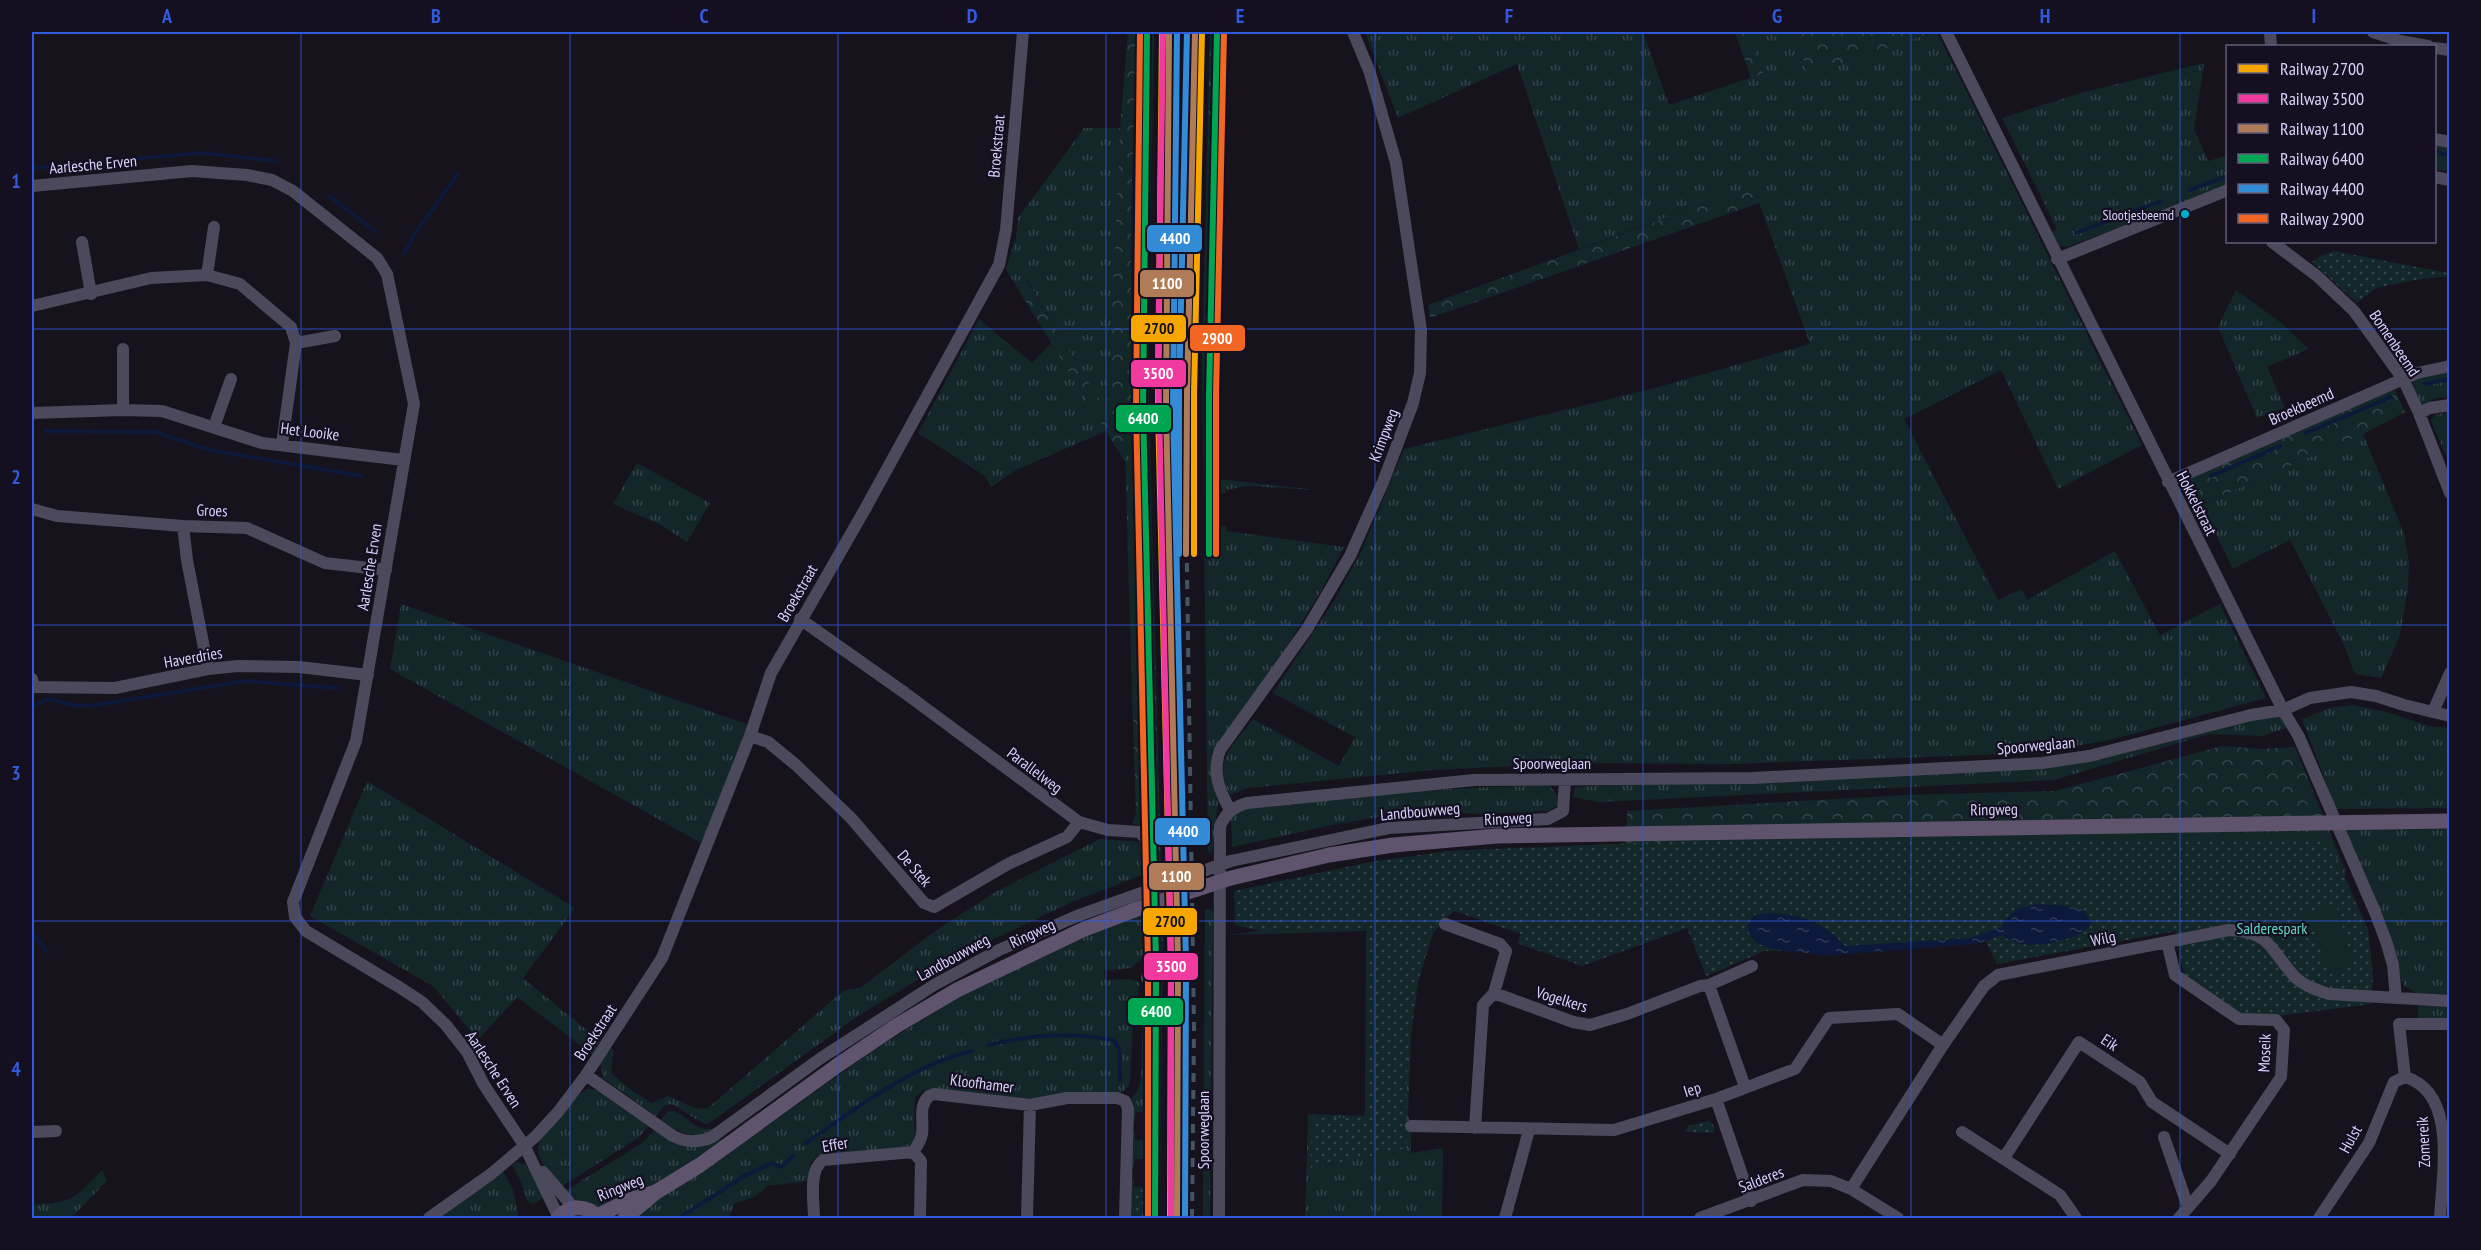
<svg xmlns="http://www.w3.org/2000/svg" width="2481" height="1250" font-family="'PT Sans Narrow',sans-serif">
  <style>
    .grass { fill: url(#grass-tufts) }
    .forest { fill: url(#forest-crowns) }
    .park { fill: url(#park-dots) }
    .pitch { fill: #132729 }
    .water { fill: url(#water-ripples) }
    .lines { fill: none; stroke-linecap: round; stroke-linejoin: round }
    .stream { stroke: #0d193a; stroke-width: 4 }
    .minor { stroke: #4c495d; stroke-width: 12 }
    .major { stroke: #60536e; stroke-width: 15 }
    .rail { stroke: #455465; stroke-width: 4; stroke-dasharray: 9 8; stroke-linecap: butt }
    .rail-1-casing { stroke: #140f21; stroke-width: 10 }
    .rail-2-casing { stroke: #140f21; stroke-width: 10 }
    .rail-3-casing { stroke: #140f21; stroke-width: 10 }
    .rail-4-casing { stroke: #140f21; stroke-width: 10 }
    .rail-5-casing { stroke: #140f21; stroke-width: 10 }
    .rail-6-casing { stroke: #140f21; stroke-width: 10 }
    .rail-1 { stroke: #f7a600; stroke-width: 6 }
    .rail-2 { stroke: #f13a9d; stroke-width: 6 }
    .rail-3 { stroke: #b07c57; stroke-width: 6 }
    .rail-4 { stroke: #00a651; stroke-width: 6 }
    .rail-5 { stroke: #338bd7; stroke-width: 6 }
    .rail-6 { stroke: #f26522; stroke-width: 6 }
    .grid { fill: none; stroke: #305bdc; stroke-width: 1.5; stroke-opacity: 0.55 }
    .bus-dot { fill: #00a9ce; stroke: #140f21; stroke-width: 2 }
    .labels { text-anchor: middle; stroke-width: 4.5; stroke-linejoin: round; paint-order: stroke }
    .bus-label { font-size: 14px; fill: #dad2fc; stroke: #140f21; text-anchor: end }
    .street-label { font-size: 16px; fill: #dad2fc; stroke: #140f21 }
    .park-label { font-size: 16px; fill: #62d8c5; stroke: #140f21 }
    .line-badge { stroke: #140f21; stroke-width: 2 }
    .badge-label { font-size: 16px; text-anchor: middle; font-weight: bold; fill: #fff }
    .pale-badge-label { font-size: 16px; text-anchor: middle; font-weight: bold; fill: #111 }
    .neatline { fill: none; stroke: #305bdc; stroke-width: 2 }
    .grid-label { font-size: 20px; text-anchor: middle; font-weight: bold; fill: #305bdc }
  </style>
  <defs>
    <pattern id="grass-tufts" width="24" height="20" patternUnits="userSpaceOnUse" patternTransform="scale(1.5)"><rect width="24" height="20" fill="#132729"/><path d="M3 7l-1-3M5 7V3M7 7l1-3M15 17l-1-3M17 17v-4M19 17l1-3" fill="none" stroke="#354549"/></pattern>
    <pattern id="forest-crowns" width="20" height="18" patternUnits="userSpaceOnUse" patternTransform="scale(1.5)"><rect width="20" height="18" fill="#132729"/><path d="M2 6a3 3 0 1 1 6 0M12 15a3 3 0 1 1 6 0" fill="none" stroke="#354549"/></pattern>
    <pattern id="park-dots" width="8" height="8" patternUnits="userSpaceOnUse" patternTransform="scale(1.5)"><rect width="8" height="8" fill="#132729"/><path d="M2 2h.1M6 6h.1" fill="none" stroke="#354549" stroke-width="1.8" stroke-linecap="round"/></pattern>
    <pattern id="water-ripples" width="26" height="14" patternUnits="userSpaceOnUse" patternTransform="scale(1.5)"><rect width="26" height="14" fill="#0d193a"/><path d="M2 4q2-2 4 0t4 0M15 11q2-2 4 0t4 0" fill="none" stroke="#303a57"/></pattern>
  </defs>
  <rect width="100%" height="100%" fill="#16131d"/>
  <path class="grass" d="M1140,32H1154L1149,283V412L1161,868L1155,870L1153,834L1148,829L1132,823L1136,813L1142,815L1144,818H1147L1149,809L1135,442V284Z
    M1210,32H1218L1209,478L1316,490L1246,486L1226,490V493H1209V526H1226V531L1344,547L1322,589L1280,658L1212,752V780L1218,802L1212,852L1208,853L1202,365Z
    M1365,32H1577L1578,34L1586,32H1643L1669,105L1762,74L1748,32H1793L1807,70L1937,32L2142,445L2058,489L2001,370L1904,419L1998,600L2021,589L2027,600L2115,551L2160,635L2220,604L2266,698L2110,740L2035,753L1732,764L1580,763L1433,770L1248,788L1230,795C1212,760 1233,746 1253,719L1339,766L1355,737L1273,693L1334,601L1361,552L1404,449L1651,389L1810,344L1753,186L1579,249L1517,64L1398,118Z
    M2204,63L2194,129L2208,161L2227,156V187L2067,247L2059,245L2052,232L2057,229L2002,118L2084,92Z
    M1084,128H1120L1108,399H1098L1027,280L1016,286L1006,269L1016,237L1018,218Z
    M2434,144L2449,146V172L2435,169Z
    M2236,290L2280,322L2309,349L2267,367L2285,408L2257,418L2218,327Z
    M979,319L1032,363L1052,342L1106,431L1016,470L991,487L985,476L918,433Z
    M2449,371V396L2433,399L2429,404L2422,406L2412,386L2413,380Z
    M2385,395L2396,417L2363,434L2404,533L2409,564L2408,590L2399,638L2381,678L2355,674L2344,645L2290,540L2233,569L2201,505L2362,434Z
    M2449,412L2450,452L2447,458L2431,420L2435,415Z
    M1132,441L1139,698L1132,694L1125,450L1130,447Z
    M637,463L710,503L687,542L661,525L613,504Z
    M401,604L749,725L701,843L390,669Z
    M2351,705L2383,711L2429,726L2449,728V808L2336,809L2302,719L2330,708Z
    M2281,714L2287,728L2263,736L2209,734L2054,780L1598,802L1573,797L1575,787L2043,766Z
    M367,781L575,908L523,978L600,1041L592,1054L517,997L478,1040L433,986L310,916Z
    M1550,786L1558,796V805L1548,811L1479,814L1427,811L1408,812L1332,825L1232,847L1231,818L1240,810L1254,806C1352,796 1451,786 1550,786Z
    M2344,829H2449V996L2421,995L2404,986Z
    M1100,839L1141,842L1142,875L1072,902L952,959L858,1016L708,1124H704L672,1104L664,1106L656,1116L603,1078L600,1063L609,1047L614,1050L611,1073L631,1090L652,1103L668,1096C681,1100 695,1112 708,1108L844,990L860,988L931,934L995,892Z
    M1205,909L1213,910L1210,1218H1203Z
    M1144,912L1145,956L1131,968L1104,971L1105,980L1131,979L1140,983L1133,1018L1130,1083L1122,1094L1023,1100L923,1090L915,1097L914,1129L918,1133L912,1143L905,1149L817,1156L810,1163L809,1181L767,1186L756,1196L734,1204L729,1218H628L778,1118L875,1049L982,983L1058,947Z
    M1163,914L1160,1218H1129L1130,1178H1134V1187H1155L1156,1179L1158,1178L1156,1159H1135L1134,1167H1131V1132H1135V1140L1156,1141L1159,1122L1157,1121V1113L1136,1112L1135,1121H1131V1099L1138,1090L1141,1079L1143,1020L1148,995L1154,987L1152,971L1157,916Z
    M1364,914L1435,927L1418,982L1411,1036L1408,1115L1411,1126V1153L1443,1148L1442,1218H1305L1308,1114L1365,1116L1366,931L1231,935Z
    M2418,1006H2449V1020H2418Z
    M589,1089L598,1090L649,1126L638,1138L562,1186C553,1177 540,1165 538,1152C536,1135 573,1094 589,1089Z
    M668,1111C686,1109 691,1134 715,1128C695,1142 679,1133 661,1120Z
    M654,1130L668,1139L720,1138L722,1141C691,1162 640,1200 603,1207C591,1209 573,1199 565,1191L642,1143Z
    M516,1162L526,1165L546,1196L533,1204L527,1201L521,1182L512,1165Z
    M102,1170L107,1181L71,1218H32V1205C74,1202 73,1200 102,1170Z
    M502,1170L513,1190L519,1218H437Z"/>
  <path class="forest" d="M1128,32H1136L1131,222L1132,441L1130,447L1125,450V462L1016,286L1026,280L1098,398L1108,399L1120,128Z
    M1735,32H1748L1763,74L1751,78Z
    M1793,32H1934L1811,74L1807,70Z
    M1753,186L1759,203L1430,318L1428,305Z
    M2393,387L2405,412L2363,434L2191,509L2182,491V482Z
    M1132,694L1139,698L1142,809V815L1136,813Z
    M2222,746L2261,749L2295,747L2346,872L2338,892L1626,865L1627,811L1907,795L2055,791Z"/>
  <path class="park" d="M2335,251L2448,273L2449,276L2420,279L2376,288L2357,303L2312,262L2322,255Z
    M1677,841H2329L2368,930L2373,976L2371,1004L2279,1016L2240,1014L2184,976L2176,931L1997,964L1984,937L1845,950L1765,951L1706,976L1687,928L1582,966L1517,943L1521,934L1454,911L1431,935L1418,982L1407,1064L1406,1148L1311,1169L1312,1118H1368L1370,929L1265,932L1235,925L1234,891L1370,862L1448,851Z
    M1709,1121L1715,1127L1714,1133L1685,1132L1688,1126Z
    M1134,1191L1156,1192L1155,1218H1134Z"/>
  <path class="pitch" d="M2336,905L2354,965L2329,973L2314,925L2308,926L2305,914Z"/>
  <path class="water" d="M1136,32H1140L1135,284V442L1149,809L1147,818L1145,819L1141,814L1132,441L1131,222Z
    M2038,904L2066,906L2083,910L2092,923C2081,942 2017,954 2003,935L1977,944L1823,956C1800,948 1753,958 1747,926L1754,915C1787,909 1824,920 1845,946L1970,938L2001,927L2008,917L2017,909Z"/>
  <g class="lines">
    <path class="stream" d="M2434,152L2450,155
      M79,163L202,153L276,161
      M32,168L65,165
      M2190,190L2228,176
      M329,196L375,231
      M2076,233L2161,201
      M404,253L416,232L458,174
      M2425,384L2450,379
      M45,431L155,432L210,450L361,476
      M2306,433L2391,397
      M2211,476L2280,446
      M32,706L50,699L76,706L96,705L245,681L338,688
      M32,932L47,952
      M989,1045C1029,1035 1072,1032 1113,1040L1119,1048L1120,1080
      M805,1144C853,1110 914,1064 972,1051
      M679,1218L746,1175L772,1163L781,1167L793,1156"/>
    <path class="minor" d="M1946,32L2283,710L2299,737L2375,912L2387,944L2393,965L2396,998
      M2270,32L2271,46
      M2373,32L2400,41L2428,46
      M2434,48L2450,50
      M2434,139L2450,142
      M2434,177L2450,180
      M32,186L192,171L247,175L272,180L293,191L377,258L387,274L414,404L356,741L293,902L295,917L306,931L399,987L422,1002L446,1025L467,1052L484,1085L524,1145L559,1218
      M82,242L91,294
      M2272,242L2317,276L2354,311L2403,379L2419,413L2450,493
      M2057,259L2228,190
      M207,275L214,227
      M32,306L151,278L207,275L240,284L291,327L296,343L282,444
      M296,343L335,336
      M123,349V410
      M32,413L123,410L162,411L262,443L403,460
      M2419,413L2430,408L2450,405
      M214,427L231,379
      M2168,482L2417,373L2450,366
      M32,509L57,516L183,526L247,528L325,563L386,570
      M183,526L187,560L208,669
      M800,619L905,693L1079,822L1108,830L1139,832L1149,841L1152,954L1147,978
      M32,679L34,687L115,688L208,669L238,666L299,667L368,675
      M2433,712L2450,673
      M750,736L768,742L796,765L851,818L924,903L934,907L1008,864L1067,837L1079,822
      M1230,810C1219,790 1212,772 1220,750L1307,629L1350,556L1383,482L1413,403L1420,373L1421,330L1396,163L1370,73L1353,32
      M1445,924L1500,944L1506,951L1494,993
      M2167,942L2175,975L2239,1019L2276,1020L2284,1030L2281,1077L2211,1181L2179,1218
      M1709,985L1745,1087
      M586,1075L673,1136C687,1143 699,1143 712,1137L821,1058L934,985L999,950L1077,916L1231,861L1326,841L1389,828L1548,819L1563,811L1565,780
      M2405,1077C2458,1092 2442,1176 2440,1218
      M2405,1077L2399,1024H2450
      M1716,1099L1751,1201
      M1411,1126L1614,1130L1716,1099L1795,1069L1829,1018L1898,1014L1943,1045
      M1475,1128L1483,1005L1494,993L1573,1022L1590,1025L1627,1014L1700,986L1709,985L1752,966
      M32,1132L56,1131
      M1962,1132L2060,1195L2076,1218
      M2164,1137L2188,1207
      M2004,1158L2079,1042L2140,1082L2152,1102L2230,1154
      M543,1172L574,1208
      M1851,1189L1943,1045L1984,986L1998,975L2229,930C2272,932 2269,949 2295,977C2304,986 2317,990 2329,994L2450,1001
      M429,1218L491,1174L535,1137L558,1112L586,1075L662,958L750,736L771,673L864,511L999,265L1006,230L1023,32
      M814,1218C814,1201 808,1171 823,1160L913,1152
      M920,1218L921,1161L913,1152C917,1146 921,1141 922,1134C924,1121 918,1106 929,1096L934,1094L1030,1105L1067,1098H1117L1125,1101L1128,1109L1125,1218
      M1027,1218L1030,1105
      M1219,1218L1220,826C1226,813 1233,807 1247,803L1474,780L1753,778L2042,763L2089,756L2251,715L2283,710L2310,698L2351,692L2376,696L2404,705L2450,716
      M1505,1218L1529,1130
      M1700,1218L1803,1180L1831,1181L1851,1189L1898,1218
      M2319,1218L2369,1143L2394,1082L2405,1077"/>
    <path class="major" d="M597,1216L630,1200L653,1193
      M558,1218C570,1204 587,1205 599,1218
      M625,1218L656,1192L700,1165L838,1065L896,1026L957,990L1082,930L1137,909L1231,878L1329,855L1393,845L1497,836L2450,821"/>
    <path class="rail" d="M1192,1218L1194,1030L1186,505L1194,32"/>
    <defs>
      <path id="rail-1" d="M1162,32L1158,408L1171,962L1170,1218
        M1194,554V394L1202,32"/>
      <path id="rail-2" d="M1163,32L1158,362L1171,962V1218"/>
      <path id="rail-3" d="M1169,32L1166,408L1178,962L1177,1218
        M1186,554L1187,394L1195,32"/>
      <path id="rail-4" d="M1147,32L1143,408L1156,962L1155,1218
        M1209,554V394L1217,32"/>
      <path id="rail-5" d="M1177,32L1173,408L1186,962L1185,1218
        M1179,554V394L1187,32"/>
      <path id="rail-6" d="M1140,32L1136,409L1148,962V1218
        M1216,554V394L1224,32"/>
    </defs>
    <use href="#rail-1" class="rail-1-casing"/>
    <use href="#rail-2" class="rail-2-casing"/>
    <use href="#rail-3" class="rail-3-casing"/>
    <use href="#rail-4" class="rail-4-casing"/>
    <use href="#rail-5" class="rail-5-casing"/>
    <use href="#rail-6" class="rail-6-casing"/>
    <use href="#rail-1" class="rail-1"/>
    <use href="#rail-2" class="rail-2"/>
    <use href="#rail-3" class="rail-3"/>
    <use href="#rail-4" class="rail-4"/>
    <use href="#rail-5" class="rail-5"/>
    <use href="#rail-6" class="rail-6"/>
  </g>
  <path class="grid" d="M301,32V1218M570,32V1218M838,32V1218M1106,32V1218M1375,32V1218M1643,32V1218M1911,32V1218M2180,32V1218M32,329H2450M32,625H2450M32,921H2450"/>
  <circle class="bus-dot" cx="2185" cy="214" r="5"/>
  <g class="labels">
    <g class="bus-label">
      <text x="2174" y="220">Slootjesbeemd</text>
    </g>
    <g class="street-label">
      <text transform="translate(996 146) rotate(-85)" y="6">Broekstraat</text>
      <text transform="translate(93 164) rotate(-5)" y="6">Aarlesche Erven</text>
      <text transform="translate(2395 343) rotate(56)" y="6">Bomenbeemd</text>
      <text transform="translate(2301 406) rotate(-24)" y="6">Broekbeemd</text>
      <text transform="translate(310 431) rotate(7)" y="6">Het Looike</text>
      <text transform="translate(1383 435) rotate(-69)" y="6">Krimpweg</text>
      <text transform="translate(2197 503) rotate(63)" y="6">Hokkelstraat</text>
      <text transform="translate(212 510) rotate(2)" y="6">Groes</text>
      <text transform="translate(369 567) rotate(-81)" y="6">Aarlesche Erven</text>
      <text transform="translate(797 593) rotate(-60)" y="6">Broekstraat</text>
      <text transform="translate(193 657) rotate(-10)" y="6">Haverdries</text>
      <text transform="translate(2036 745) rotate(-5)" y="6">Spoorweglaan</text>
      <text x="1552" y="769">Spoorweglaan</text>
      <text transform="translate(1035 770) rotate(37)" y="6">Parallelweg</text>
      <text transform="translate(1994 809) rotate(-1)" y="6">Ringweg</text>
      <text transform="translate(1420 811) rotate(-5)" y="6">Landbouwweg</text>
      <text transform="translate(1508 818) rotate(-3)" y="6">Ringweg</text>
      <text transform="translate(915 868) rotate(49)" y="6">De Stek</text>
      <text transform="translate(1032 933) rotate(-25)" y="6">Ringweg</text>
      <text transform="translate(2103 938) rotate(-12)" y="6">Wilg</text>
      <text transform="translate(953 957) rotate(-29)" y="6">Landbouwweg</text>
      <text transform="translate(1562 999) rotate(17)" y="6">Vogelkers</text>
      <text transform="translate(595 1032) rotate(-57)" y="6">Broekstraat</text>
      <text transform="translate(2110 1042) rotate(33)" y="6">Eik</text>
      <text transform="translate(2264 1053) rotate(-88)" y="6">Moseik</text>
      <text transform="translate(494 1069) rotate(57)" y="6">Aarlesche Erven</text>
      <text transform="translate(982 1083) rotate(7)" y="6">Kloofhamer</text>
      <text transform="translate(1692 1089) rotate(-17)" y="6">Iep</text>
      <text transform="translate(1203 1130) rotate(-90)" y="6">Spoorweglaan</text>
      <text transform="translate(2350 1139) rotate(-61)" y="6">Hulst</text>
      <text transform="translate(2423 1142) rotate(-93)" y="6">Zomereik</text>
      <text transform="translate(835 1144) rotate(-10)" y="6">Effer</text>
      <text transform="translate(1761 1179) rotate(-21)" y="6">Salderes</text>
      <text transform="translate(620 1187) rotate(-22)" y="6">Ringweg</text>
    </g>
    <g class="park-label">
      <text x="2272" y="934">Salderespark</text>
    </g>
  </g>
  <g class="line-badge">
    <rect x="1146" y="224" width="57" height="29" rx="6" fill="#338bd7"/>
    <rect x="1139" y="269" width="56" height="29" rx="6" fill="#b07c57"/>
    <rect x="1130" y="314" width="57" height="29" rx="6" fill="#f7a600"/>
    <rect x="1189" y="324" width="57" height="28" rx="6" fill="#f26522"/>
    <rect x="1130" y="359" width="57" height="29" rx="6" fill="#f13a9d"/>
    <rect x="1115" y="404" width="57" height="29" rx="6" fill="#00a651"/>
    <rect x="1154" y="817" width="57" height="29" rx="6" fill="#338bd7"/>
    <rect x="1148" y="862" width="57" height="29" rx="6" fill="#b07c57"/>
    <rect x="1142" y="907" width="56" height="29" rx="6" fill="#f7a600"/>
    <rect x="1143" y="952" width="56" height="29" rx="6" fill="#f13a9d"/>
    <rect x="1127" y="997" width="57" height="29" rx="6" fill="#00a651"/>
  </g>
  <g class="badge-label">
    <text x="1175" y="244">4400</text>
    <text x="1167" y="289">1100</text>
    <text x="1217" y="344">2900</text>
    <text x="1158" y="379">3500</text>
    <text x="1143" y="424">6400</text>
    <text x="1183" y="837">4400</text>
    <text x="1176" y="882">1100</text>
    <text x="1171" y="972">3500</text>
    <text x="1156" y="1017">6400</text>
  </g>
  <g class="pale-badge-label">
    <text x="1159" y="334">2700</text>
    <text x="1170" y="927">2700</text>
  </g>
  <rect width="2481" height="1250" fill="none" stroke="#140f21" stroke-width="66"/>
  <rect x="2226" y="45" width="210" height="198" fill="#140f21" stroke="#635d79" stroke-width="1.5"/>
  <rect x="2238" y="64" width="30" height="9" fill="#f7a600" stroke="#635d79" stroke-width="1.5"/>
  <text x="2280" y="75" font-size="18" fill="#dad2fc">Railway 2700</text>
  <rect x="2238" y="94" width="30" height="9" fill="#f13a9d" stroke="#635d79" stroke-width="1.5"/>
  <text x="2280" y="105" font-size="18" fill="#dad2fc">Railway 3500</text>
  <rect x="2238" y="124" width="30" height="9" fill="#b07c57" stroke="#635d79" stroke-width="1.5"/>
  <text x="2280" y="135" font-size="18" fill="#dad2fc">Railway 1100</text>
  <rect x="2238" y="154" width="30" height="9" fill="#00a651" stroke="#635d79" stroke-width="1.5"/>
  <text x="2280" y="165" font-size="18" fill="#dad2fc">Railway 6400</text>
  <rect x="2238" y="184" width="30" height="9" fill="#338bd7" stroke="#635d79" stroke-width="1.5"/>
  <text x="2280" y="195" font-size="18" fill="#dad2fc">Railway 4400</text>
  <rect x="2238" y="214" width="30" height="9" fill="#f26522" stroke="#635d79" stroke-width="1.5"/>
  <text x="2280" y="225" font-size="18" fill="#dad2fc">Railway 2900</text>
  <rect x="33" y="33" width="2415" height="1184" class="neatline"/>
  <g class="grid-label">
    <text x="167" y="23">A</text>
    <text x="436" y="23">B</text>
    <text x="704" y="23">C</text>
    <text x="972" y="23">D</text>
    <text x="1240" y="23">E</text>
    <text x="1509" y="23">F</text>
    <text x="1777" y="23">G</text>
    <text x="2045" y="23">H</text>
    <text x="2314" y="23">I</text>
    <text x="16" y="188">1</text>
    <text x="16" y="484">2</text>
    <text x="16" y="780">3</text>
    <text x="16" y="1076">4</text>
  </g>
</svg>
